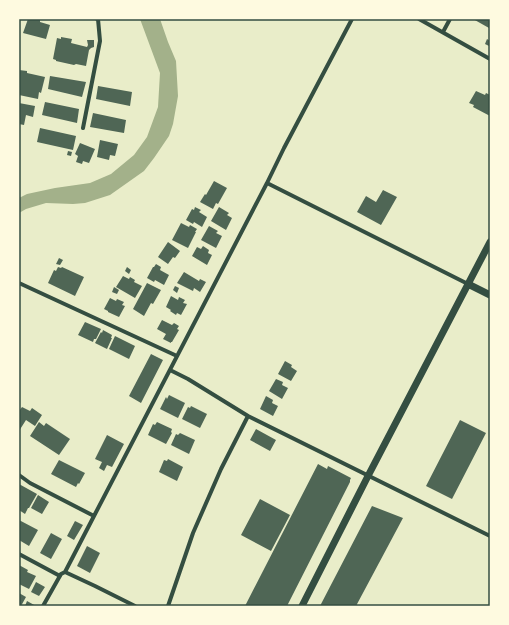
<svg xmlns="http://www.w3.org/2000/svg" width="509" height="625" font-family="'Sofia Sans Condensed',sans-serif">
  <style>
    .water { fill: #a3b18a }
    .building { fill: #4f6655 }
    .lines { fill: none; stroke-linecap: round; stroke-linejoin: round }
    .minor { stroke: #344e41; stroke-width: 4 }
    .tertiary { stroke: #344e41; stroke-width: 7 }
    .neatline { fill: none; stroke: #344e41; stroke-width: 1.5 }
  </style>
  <rect width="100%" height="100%" fill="#e9edc9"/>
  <path class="water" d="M140,19H160L168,42L176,61L178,96L173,124L169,136L154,158L144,171L110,195L85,203L73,204L46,203L26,209L19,213V198L27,194L55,188L90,183L111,174L134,155L147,137L158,107L160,73Z"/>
  <path class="building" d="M28,19H35L40,20V22L50,25L46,39L23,33Z
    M473,19H490V26L489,28Z
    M61,37L72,39L71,43L87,47L88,45L87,40H94V47L91,48L89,50L86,66L76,64L74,65L56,61V60L53,59L57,38L61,39Z
    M487,39L490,41L489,46L485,44Z
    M19,70L27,71V73L45,77L41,93L39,92L38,99L19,95Z
    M50,76L86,82L82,97L48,89Z
    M98,86L132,92L130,106L96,99Z
    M476,91L485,95L486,93L490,95V116L473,107L474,105L469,103Z
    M45,102L79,109L77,123L42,115Z
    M19,103L35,106L33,117L26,115L24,125L19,124Z
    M93,113L126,120L124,133L90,127Z
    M40,128L76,136L73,150L37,142Z
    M100,140L118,144L115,156L110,155L109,160L97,157Z
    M80,143L95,149L89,163L83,161L82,164L76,162L78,156L75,154Z
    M68,151L72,152L71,156L67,155Z
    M214,181L227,188L218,204L216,203L213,209L200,202L205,194L206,195Z
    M383,190L397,197L381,225L357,212L366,196L376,202Z
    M195,207L201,210L199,212L207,217L202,227L194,222L193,224L186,220L192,209L194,210Z
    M219,207L229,213L227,215L232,218L226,230L211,221Z
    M181,223L189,227L190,225L197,229L195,232H196L188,248L172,240Z
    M209,226L218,231L216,233L222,236L216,248L201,240Z
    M168,242L180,251L175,258L173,257L168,264L158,257Z
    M203,246L209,250L208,253L212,255L207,265L192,256L197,247L201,249Z
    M59,258L63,260L60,265L56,264Z
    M156,264L161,267L160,270L169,275L164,285L155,280L154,282L147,278L153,267H154Z
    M58,267L61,268L62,267L84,277L75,296L48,283L54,270L56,271Z
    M127,267L131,270L129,274L125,271Z
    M184,272L199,281L200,279L206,282L200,292L194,288L193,291L177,283Z
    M123,276L129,279L130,277L135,280L134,282L142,286L135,298L116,287Z
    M147,283L161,290L153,304L151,303L144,316L133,309Z
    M175,286L179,288L177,293L173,290Z
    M114,287L119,290L117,294L112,292Z
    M171,296L178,300L179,297L185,300L183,303L187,304L181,315L177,313L176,315L170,311L171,310L166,307Z
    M110,298L116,301L117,299L124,302L122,305L125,306L119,317L108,312V311L104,309Z
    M162,320L172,325L174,323L179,326L177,329L179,330L172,342H171V343L163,339L166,334L157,329Z
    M85,322L101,329L96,339H94L93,342L78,335Z
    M103,330L112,335L111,338H112L107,349L95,343L101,332L102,333Z
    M115,336L135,346L129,359L109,349Z
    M151,354L163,360L141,403L129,396Z
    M285,361L292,365L291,367L297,371L291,381L278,374Z
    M276,379L283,382L282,385L288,388L282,399L269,391Z
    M169,395L185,403L178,418L160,409L166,397L167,399Z
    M266,396L273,400L272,403L278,406L273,416L260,409Z
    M191,406L207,414L200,428L182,419L188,407L190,408Z
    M22,407L30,411L32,408L42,415L35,426L26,420L19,431V411Z
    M460,420L486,433L452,499L426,486Z
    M39,422L44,426L46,423L70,439L59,455L30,436Z
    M157,422L172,429L171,432L172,433L166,444L148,435L153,424L155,425Z
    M256,429L276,440L270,451L250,440Z
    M180,433L195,440L189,454L171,445L176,434L178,435Z
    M107,435L124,444L112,467L107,465L104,471L99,468L102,462L95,459Z
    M168,459L183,467L177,481L159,472L164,460L167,461Z
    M59,460L85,473L79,484L78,483L76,487L51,474Z
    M318,464L327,469L328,466L351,478L350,480V482L287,606H245Z
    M19,484L37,494L29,508H28L25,514L19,510Z
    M38,495L49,502L42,514L31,508Z
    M260,499L290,515L271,551L241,535Z
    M372,506L403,518L356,606H320Z
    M19,520L38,530L29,546L19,540Z
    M75,521L83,525L74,540L67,536Z
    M51,533L62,539L51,559L40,553Z
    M87,546L100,553L90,573L77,566Z
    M19,565L28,570L27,572L36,576L29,589L19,584Z
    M36,582L45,587L39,596L31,592Z
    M19,593L26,597L21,606H19Z
    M27,601L36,606H25Z"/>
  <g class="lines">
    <path class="minor" d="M419,19L490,59
      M443,32L450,19
      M83,128L100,41L98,19H97
      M267,183L468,284
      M19,283L177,356
      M170,370L188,379L248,416L490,536
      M19,475L30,483L94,516
      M19,554L60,576
      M65,572L95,586L135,606
      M43,606L61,574L65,572L94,516L267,183L284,148L352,19
      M168,606L193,533L221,469L248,416"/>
    <path class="tertiary" d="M468,284L490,295
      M302,606L368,476L490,242"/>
  </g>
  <rect width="509" height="625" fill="none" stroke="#fefae0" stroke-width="40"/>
  <rect x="20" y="20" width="469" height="585" class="neatline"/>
</svg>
